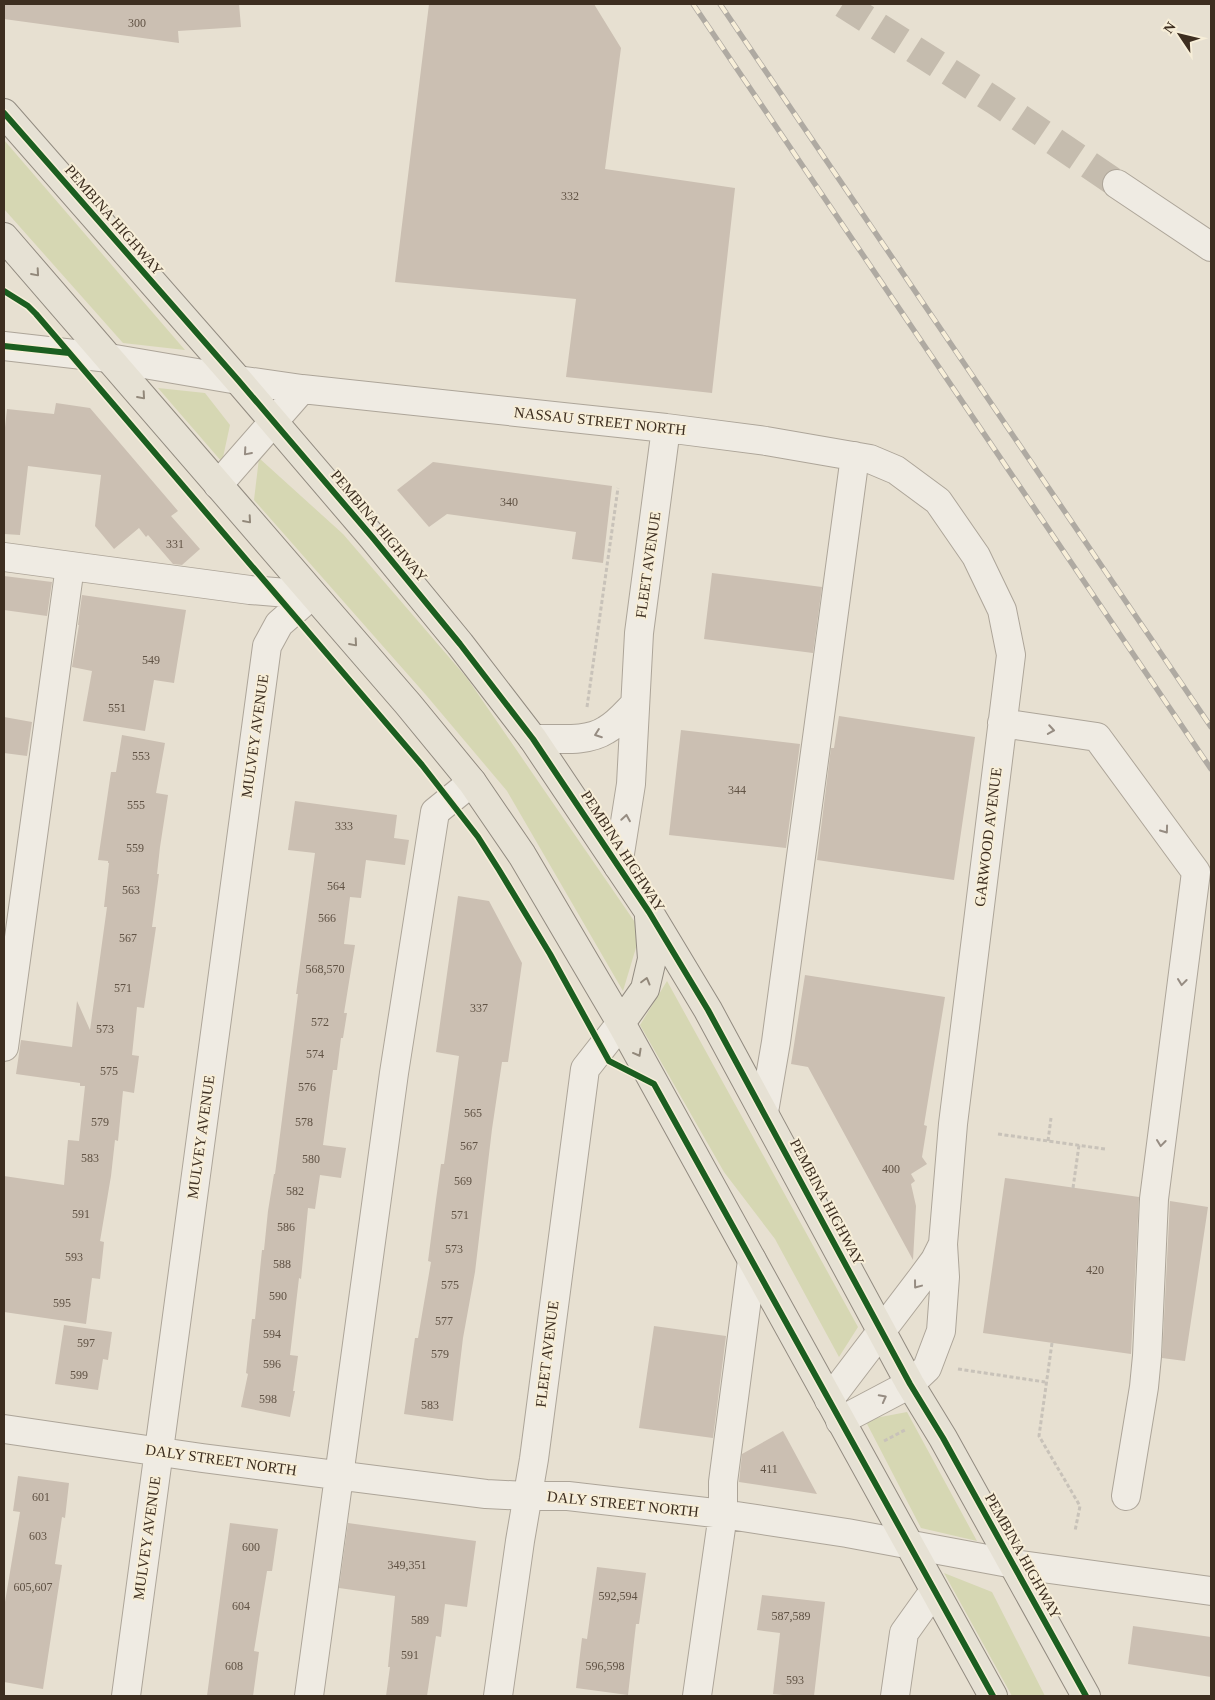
<svg xmlns="http://www.w3.org/2000/svg" width="1215" height="1700" font-family="Georgia,serif">
  <style>
    .green { fill: #d6d7b3 }
    .building { fill: #cbbfb2 }
    .lines { fill: none; stroke-linecap: round; stroke-linejoin: round }
    .minor-tunnel { stroke: #c5bcae; stroke-width: 28; stroke-dasharray: 28 14; stroke-linecap: butt }
    .minor-casing { stroke: #ada599; stroke-width: 30 }
    .major-casing { stroke: #928b80; stroke-width: 30 }
    .path { stroke: #c8c2b9; stroke-width: 3; stroke-dasharray: 4 2.5; stroke-linecap: butt }
    .minor { stroke: #efebe3; stroke-width: 28 }
    .major { stroke: #e6e1d4; stroke-width: 28 }
    .rail-casing { stroke: #afaaa2; stroke-width: 5.5 }
    .rail { stroke: #f7eed8; stroke-width: 4; stroke-dasharray: 11; stroke-linecap: butt }
    .cycleway-casing { stroke: #f7eed8; stroke-width: 9 }
    .cycleway { stroke: #1b5e20; stroke-width: 6 }
    .oneway { stroke: #92887a }
    .oneway2 { stroke: #968c82 }
    .labels { text-anchor: middle; stroke-width: 4; stroke-linejoin: round; paint-order: stroke }
    .number-label { font-size: 12px; fill: #605244 }
    .street-label { font-size: 15px; fill: #3d2e20; stroke: #f7eed8 }
  </style>
  <rect width="100%" height="100%" fill="#e7e0d1"/>
  <path class="green" d="M4,140L185,350L123,343L4,209Z
    M158,388L205,393L230,425L222,462Z
    M259,458L343,534L467,678L641,931L623,991L507,791L426,695L254,500Z
    M667,981L858,1327L839,1357L775,1239L724,1172L640,1025Z
    M907,1412L977,1541L921,1528L865,1420Z
    M944,1573L992,1592L1045,1696H1012Z"/>
  <path class="building" d="M4,4H239L241,27L178,31L179,43L4,19Z
    M429,4H594L621,48L605,169L735,188L712,393L566,377L576,299L395,282Z
    M56,403L90,408L178,511L171,516L200,549L182,565L173,564L148,535L146,537L139,528L114,549L95,526L101,475L28,466L20,535L4,534V437L7,409L54,414Z
    M433,462L612,486L603,563L572,559L576,532L447,514L429,527L397,490Z
    M712,573L822,587L813,653L704,639Z
    M4,576L52,582L47,616L4,610Z
    M82,595L186,610L174,683L154,680L145,731L83,721L92,671L72,667L79,625H78Z
    M839,716L975,737L954,880L817,860L831,748H834Z
    M4,717L32,722L27,756L4,753Z
    M681,730L800,744L786,848L669,835Z
    M122,735L165,743L156,793L168,795L160,847L157,874H159L152,927H156L144,1008L137,1007L132,1055L139,1056L134,1093L123,1091L118,1141L115,1140L111,1176L100,1241L104,1242L100,1279L92,1278L86,1324L4,1312V1176L64,1185L68,1140L79,1141L85,1086H80V1083L16,1074L21,1040L72,1047L77,1001L90,1030L107,907H104L109,863H108V861L98,860L111,772H116Z
    M295,801L397,815L394,838L409,840L405,865L366,860L361,898L350,897L344,944L355,945L344,1013H347L343,1038H341L337,1070H333L323,1145L346,1148L341,1178L320,1175L315,1209L308,1208L301,1279L299,1278L290,1355L298,1356L293,1391H295L290,1417L241,1407L248,1374L246,1373L252,1319H255L262,1250H264L268,1211L274,1174H275L298,994H296L315,853L288,850Z
    M458,896L489,901L522,963L508,1062H502L492,1129L475,1272L463,1338L453,1421L404,1414L415,1338H418L431,1262L428,1261L436,1200L441,1164H444L459,1056L436,1052Z
    M805,975L945,997L924,1125L927,1126L922,1157L927,1164L911,1174L915,1181L911,1184L916,1206L913,1260L808,1067L791,1064Z
    M1005,1178L1139,1197L1131,1354L983,1333Z
    M1170,1201L1208,1207L1185,1361L1162,1358Z
    M64,1325L112,1332L108,1360L103,1359L98,1390L55,1384Z
    M654,1326L726,1336L713,1438L639,1428Z
    M783,1431L817,1494L739,1482L742,1454Z
    M18,1476L69,1483L65,1518L62,1517L55,1564L62,1565L43,1689L4,1682V1608L20,1512L13,1511Z
    M230,1523L278,1529L272,1571H267L254,1651L259,1652L253,1696H207Z
    M348,1523L476,1541L467,1607L445,1604L441,1637L436,1636L427,1696H386L390,1667H388L395,1596L339,1588Z
    M597,1567L646,1573L639,1624H636L628,1695L576,1688L582,1638L587,1639Z
    M762,1595L825,1602L814,1696H793L773,1694L780,1633L757,1630Z
    M1133,1626L1211,1637V1677L1128,1664Z"/>
  <g class="lines">
    <path class="minor-tunnel" d="M843,4L995,101L1117,184"/>
    <defs>
      <path id="minor" d="M1117,184L1211,247
        M4,346L109,358L238,380L302,389L666,428L766,441L870,459L896,470L938,501L976,556L1002,610L1011,655L953,1124L943,1244L945,1277L941,1331L927,1368L910,1384L840,1421
        M218,485L302,389
        M4,557L250,590L312,595
        M1002,723L1097,737L1196,872L1154,1199L1147,1356L1144,1387L1126,1496
        M533,739C556,738 586,743 606,730C617,724 626,713 635,704
        M618,866L631,784L639,633L666,428
        M4,1047L70,566
        M764,1112L776,1042L855,456
        M829,1400L921,1279L935,1260L943,1244
        M4,1429L202,1458L486,1494L527,1496H568L723,1514L847,1533L1014,1564L1211,1591
        M126,1696L267,646L279,624L312,595
        M309,1696L394,1073L435,812L472,782
        M498,1696L520,1541L534,1459L585,1069L621,1023
        M697,1696L723,1514V1482L752,1260
        M895,1696L904,1633L934,1591"/>
      <path id="major" d="M4,113L238,380L373,538L460,644L533,739L649,912L708,1010L910,1384L943,1438L1086,1696
        M4,237L408,704L472,782L522,855L621,1023L993,1696
        M621,1023L645,989L652,959L649,917"/>
    </defs>
    <use href="#minor" class="minor-casing"/>
    <use href="#major" class="major-casing"/>
    <path class="path" d="M587,707L618,488
      M998,1134L1105,1149
      M1048,1141L1051,1118
      M1073,1188L1079,1145
      M1052,1343L1039,1436L1080,1506L1075,1531
      M958,1369L1045,1382
      M884,1441L905,1430"/>
    <use href="#minor" class="minor"/>
    <use href="#major" class="major"/>
    <defs>
      <path id="rail" d="M693,4L1211,769
        M720,4L1211,727"/>
    </defs>
    <use href="#rail" class="rail-casing"/>
    <use href="#rail" class="rail"/>
    <defs>
      <path id="cycleway" d="M4,113L238,380L373,538L460,644L533,739L649,912L708,1010L910,1384L943,1438L1086,1696
        M4,291L28,306L36,314L422,765L478,837L499,870L550,954L609,1061L654,1084L993,1696
        M4,346L69,353"/>
    </defs>
    <use href="#cycleway" class="cycleway-casing"/>
    <use href="#cycleway" class="cycleway"/>
  </g>
  <defs><path id="oneway-chevron" d="M-2-3.5L2.5 0L-2 3.5" fill="none" stroke-width="1.6" stroke-linecap="round" stroke-linejoin="round" transform="scale(1.25)"/></defs>
  <g class="oneway">
    <use href="#oneway-chevron" transform="translate(36 273) rotate(49)"/>
    <use href="#oneway-chevron" transform="translate(142 396) rotate(49)"/>
    <use href="#oneway-chevron" transform="translate(248 520) rotate(49)"/>
    <use href="#oneway-chevron" transform="translate(354 643) rotate(49)"/>
    <use href="#oneway-chevron" transform="translate(646 981) rotate(-75)"/>
    <use href="#oneway-chevron" transform="translate(638 1053) rotate(61)"/>
  </g>
  <g class="oneway2">
    <use href="#oneway-chevron" transform="translate(247 452) rotate(131)"/>
    <use href="#oneway-chevron" transform="translate(1051 730) rotate(9)"/>
    <use href="#oneway-chevron" transform="translate(598 734) rotate(160)"/>
    <use href="#oneway-chevron" transform="translate(626 818) rotate(-81)"/>
    <use href="#oneway-chevron" transform="translate(1165 830) rotate(54)"/>
    <use href="#oneway-chevron" transform="translate(1182 982) rotate(97)"/>
    <use href="#oneway-chevron" transform="translate(1161 1143) rotate(97)"/>
    <use href="#oneway-chevron" transform="translate(917 1285) rotate(127)"/>
    <use href="#oneway-chevron" transform="translate(883 1398) rotate(-28)"/>
  </g>
  <g class="labels">
    <g class="number-label">
      <text x="137" y="27">300</text>
      <text x="570" y="200">332</text>
      <text x="509" y="506">340</text>
      <text x="175" y="548">331</text>
      <text x="151" y="664">549</text>
      <text x="117" y="712">551</text>
      <text x="141" y="760">553</text>
      <text x="737" y="794">344</text>
      <text x="136" y="809">555</text>
      <text x="344" y="830">333</text>
      <text x="135" y="852">559</text>
      <text x="336" y="890">564</text>
      <text x="131" y="894">563</text>
      <text x="327" y="922">566</text>
      <text x="128" y="942">567</text>
      <text x="325" y="973">568,570</text>
      <text x="123" y="992">571</text>
      <text x="479" y="1012">337</text>
      <text x="320" y="1026">572</text>
      <text x="105" y="1033">573</text>
      <text x="315" y="1058">574</text>
      <text x="109" y="1075">575</text>
      <text x="307" y="1091">576</text>
      <text x="473" y="1117">565</text>
      <text x="100" y="1126">579</text>
      <text x="304" y="1126">578</text>
      <text x="469" y="1150">567</text>
      <text x="90" y="1162">583</text>
      <text x="311" y="1163">580</text>
      <text x="891" y="1173">400</text>
      <text x="463" y="1185">569</text>
      <text x="295" y="1195">582</text>
      <text x="81" y="1218">591</text>
      <text x="460" y="1219">571</text>
      <text x="286" y="1231">586</text>
      <text x="454" y="1253">573</text>
      <text x="74" y="1261">593</text>
      <text x="282" y="1268">588</text>
      <text x="1095" y="1274">420</text>
      <text x="450" y="1289">575</text>
      <text x="278" y="1300">590</text>
      <text x="62" y="1307">595</text>
      <text x="444" y="1325">577</text>
      <text x="272" y="1338">594</text>
      <text x="86" y="1347">597</text>
      <text x="440" y="1358">579</text>
      <text x="272" y="1368">596</text>
      <text x="79" y="1379">599</text>
      <text x="268" y="1403">598</text>
      <text x="430" y="1409">583</text>
      <text x="769" y="1473">411</text>
      <text x="41" y="1501">601</text>
      <text x="38" y="1540">603</text>
      <text x="251" y="1551">600</text>
      <text x="407" y="1569">349,351</text>
      <text x="33" y="1591">605,607</text>
      <text x="618" y="1600">592,594</text>
      <text x="241" y="1610">604</text>
      <text x="791" y="1620">587,589</text>
      <text x="420" y="1624">589</text>
      <text x="410" y="1659">591</text>
      <text x="234" y="1670">608</text>
      <text x="605" y="1670">596,598</text>
      <text x="795" y="1684">593</text>
    </g>
    <g class="street-label">
      <text transform="translate(114 220) rotate(49)" y="5">PEMBINA HIGHWAY</text>
      <text transform="translate(600 421) rotate(6)" y="5">NASSAU STREET NORTH</text>
      <text transform="translate(379 526) rotate(50)" y="5">PEMBINA HIGHWAY</text>
      <text transform="translate(648 565) rotate(-82)" y="5">FLEET AVENUE</text>
      <text transform="translate(255 736) rotate(-82)" y="5">MULVEY AVENUE</text>
      <text transform="translate(988 837) rotate(-83)" y="5">GARWOOD AVENUE</text>
      <text transform="translate(623 851) rotate(57)" y="5">PEMBINA HIGHWAY</text>
      <text transform="translate(201 1137) rotate(-82)" y="5">MULVEY AVENUE</text>
      <text transform="translate(827 1202) rotate(62)" y="5">PEMBINA HIGHWAY</text>
      <text transform="translate(547 1354) rotate(-83)" y="5">FLEET AVENUE</text>
      <text transform="translate(221 1460) rotate(8)" y="5">DALY STREET NORTH</text>
      <text transform="translate(623 1504) rotate(6)" y="5">DALY STREET NORTH</text>
      <text transform="translate(147 1538) rotate(-82)" y="5">MULVEY AVENUE</text>
      <text transform="translate(1023 1556) rotate(61)" y="5">PEMBINA HIGHWAY</text>
    </g>
  </g>
  <rect width="1215" height="1700" fill="none" stroke="#3d2e20" stroke-width="10"/>
  <g transform="translate(1180 35) rotate(305)" stroke="#f7eed8" stroke-width="4" paint-order="stroke">
  <path d="M0-4L9 19L0 12L-9 19Z" fill="#3d2e20"/>
  <text y="-8" font-size="14" font-weight="bold" text-anchor="middle" fill="#3d2e20">N</text>
  </g>
</svg>
